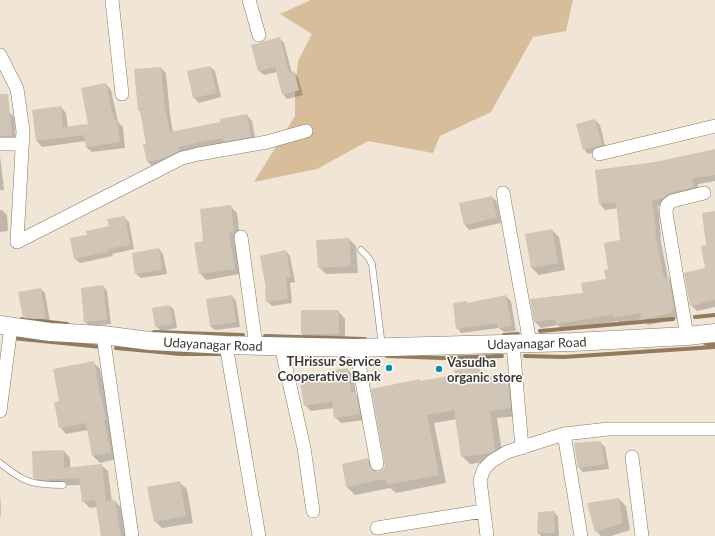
<svg xmlns="http://www.w3.org/2000/svg" width="715" height="536" font-family="Lato,sans-serif">
  <style>
    .green { fill: #d8bd9a }
    .shadow { fill: #0003 }
    .lines { fill: none; stroke-linecap: round; stroke-linejoin: round }
    .stream { stroke: #927c5d; stroke-width: 4 }
    .building { fill: #d1c5b6 }
    .lane-casing { stroke: #84796b; stroke-width: 7 }
    .street-casing { stroke: #84796b; stroke-width: 14 }
    .secondary-casing { stroke: #84796b; stroke-width: 19 }
    .lane { stroke: #fff; stroke-width: 6 }
    .street { stroke: #fff; stroke-width: 13 }
    .secondary { stroke: #fff; stroke-width: 18 }
    .poi-dot { fill: #0f89ac; stroke: #fff; stroke-width: 1.5 }
    .labels { text-anchor: middle; stroke-width: 3; stroke-linejoin: round; paint-order: stroke }
    .street-label { font-size: 13px; fill: #3d3831; stroke: #fff }
    .poi-label { font-size: 13px; font-weight: bold; fill: #3d3831; stroke: #fff; text-anchor: end }
  </style>
  <rect width="100%" height="100%" fill="#f1e5d5"/>
  <path class="green" d="M311,0H573L566,31L533,37L491,112L440,136L433,153L368,141L317,169L254,182L295,116V91L298,61L312,34L280,14Z"/>
  <path class="shadow" d="M279,38L284,43L292,73L294,72L298,77L303,95L287,99L283,94L277,72L264,75L259,71Z
    M210,67L215,71L221,97L199,103L194,98L188,72Z
    M161,68L166,73L170,115L173,132L221,123L247,115L252,121L256,142L153,167L148,162L144,145L148,144L141,113L139,110Z
    M106,84L111,90L118,122L123,127L125,148L92,152L86,147V141L42,147L37,141L33,111L61,107L66,113L68,128L89,125Z
    M0,94L5,98L9,112L14,117L16,141L0,144Z
    M595,120L600,125L606,150L588,154L584,149Z
    M715,151V181L698,184L699,193L669,204L658,206L661,237H660L668,278L674,283L680,315H677V319L648,325L642,319L620,324L618,321L563,330L558,325L541,328L535,322L531,300L584,294L607,280L609,270L621,241L618,208L605,210L600,204L655,163Z
    M0,156L4,190H0Z
    M492,197L497,202L501,223L469,230L465,225L460,204Z
    M230,206L237,213L240,237L234,238L240,274L206,280L200,273L205,242Z
    M0,210H2L7,215L8,231L0,232Z
    M715,212V307L697,311L691,305L706,269L707,246Z
    M124,217L129,222L134,249L112,254L113,256L80,263L75,259L88,236L110,226Z
    M552,230L559,237L565,270L539,275L532,268Z
    M349,239L356,246L358,273L326,274L319,267Z
    M159,249L163,254L167,274L141,278L136,274Z
    M286,251L290,256L295,282L290,283L292,303L272,306L267,301Z
    M103,286L107,291L111,324L90,326L85,322Z
    M41,289L45,293L50,322L42,324L29,322L24,317Z
    M232,296L236,301L240,327L215,330L210,326Z
    M506,296L511,301L516,331L504,332L499,328L461,333L457,328L467,302L468,304Z
    M170,306L174,310L177,328L161,331L156,326Z
    M338,311L345,319V341H310L302,334Z
    M93,362L100,369L112,426L117,459L100,463L93,456L88,430L66,434L60,427L61,402Z
    M478,368L487,377L507,374L515,382L518,416L497,418L503,458L499,460L470,464L462,456L457,419L434,423L446,483L396,493L390,488L355,495L347,487L343,464L368,459L376,467L377,473H379L385,468L420,380L421,382L456,376Z
    M347,369L353,375L356,394L362,399L365,420L341,423L335,417L334,408L311,411L305,405L329,378Z
    M600,442L605,447L609,469L583,472L579,468Z
    M64,451L70,458V468L101,465L108,471L112,502L115,501L121,508L126,536H102L97,507L90,508L83,501L81,485L50,486L41,484L34,477Z
    M179,482L187,489L193,523L162,528L155,521Z
    M0,494L1,510L0,520Z
    M619,499L626,506L630,530L611,536H601L596,531Z
    M554,512L558,517L559,536H541L538,533Z"/>
  <g class="lines">
    <path class="stream" d="M695,317L715,315
      M22,319L67,324
      M540,331L673,319
      M154,332L243,335
      M504,335L518,334
      M265,336L365,339
      M12,338L102,347
      M705,343L715,345
      M116,348L181,354H225
      M387,356L442,358L502,356
      M525,356L564,357L714,347"/>
  </g>
  <path class="building" d="M280,37L289,73L294,71L299,90L282,95L275,67L258,71L251,45Z
    M210,66L217,93L193,98L187,71Z
    M161,67L165,109L170,132L220,122V119L247,114L251,137L223,142V138L178,147L179,151L164,158L147,162L143,144H146L140,111H138L134,69Z
    M106,83L114,120H117L120,142L86,147L84,135L36,141L32,110L61,106L63,127L88,124L81,88Z
    M0,94H8L12,136H0Z
    M595,119L602,145L583,150L576,124Z
    M715,149V175L692,178L694,187L670,193L663,198L652,200L656,231L655,232L664,278L669,276L674,309L671,310L672,313L641,320L640,313L613,318V315L556,324L555,319L534,322L530,299L583,293L581,283L606,279L604,270L608,269L604,243L620,240L616,202L599,204L595,170L655,162Z
    M492,196L497,218L464,225L459,203Z
    M231,205L234,231L229,232L235,269L199,274L194,243L203,241L200,209Z
    M715,211V300L690,306L684,273L705,268L701,246L706,245L702,213Z
    M125,216L130,245L108,249L109,252L74,259L70,238L87,235L86,231L109,226L107,219Z
    M552,229L558,263L531,268L525,234Z
    M349,238L351,266L318,268L316,240Z
    M159,248L162,270L135,274L132,253Z
    M286,250L291,277L286,278L288,299L266,302L265,289H266L260,256Z
    M103,285L107,320L84,322L81,288Z
    M41,288L46,318L36,319L23,318L18,292Z
    M232,295L236,322L210,326L206,299Z
    M506,295L512,326L498,328L497,323L456,329L453,303L467,301V303Z
    M170,305L173,324L155,327L152,308Z
    M301,310H339V334H301Z
    M94,361L100,394H101L106,420H104L111,453L92,456L86,423L59,428L54,402L59,401L53,369Z
    M479,367L480,377L507,373L511,408L490,411L495,450L490,453L461,457L454,410L427,415L439,475L387,485L385,479L346,487L342,464L368,458L369,466L374,471L378,472L382,470L385,466L371,389L420,379V381L455,375L454,370Z
    M348,368L351,392H356L360,414L334,418L332,401L304,406L300,382L328,377L327,371Z
    M601,441L605,464L578,468L574,443Z
    M64,450V468L102,464L106,501L115,500L121,536H101L95,500L82,502L79,478L42,480L33,478L32,451Z
    M180,481L186,516L154,522L147,487Z
    M619,498L623,523L595,532L587,503Z
    M554,511L555,533H537L538,512Z"/>
  <g class="lines">
    <defs>
      <path id="lane" d="M361,250L368,257L372,264L382,346
        M0,463C25,483 32,485 63,485"/>
      <path id="street" d="M112,0L122,94
        M249,0L259,35
        M0,55L17,89L23,131L17,242L182,158L199,154L267,142L306,131
        M0,144H22
        M599,154L715,126
        M503,193L530,343
        M241,237L256,346
        M103,335L132,536
        M687,336L666,213L667,205L672,201L704,193
        M513,344L522,448
        M226,345L259,536
        M281,346L304,448L313,511
        M356,348L377,464
        M0,411L11,327
        M564,434L608,429H715
        M632,457L642,536
        M377,528L483,511
        M487,536L480,480L484,469L492,461L507,452L564,434L581,536"/>
      <g id="secondary">
        <path id="s1" d="M0,325L50,332L103,335L150,341L226,345L356,348L573,342L687,336L715,333"/>
      </g>
    </defs>
    <use href="#lane" class="lane-casing"/>
    <use href="#street" class="street-casing"/>
    <use href="#secondary" class="secondary-casing"/>
    <use href="#lane" class="lane"/>
    <use href="#street" class="street"/>
    <use href="#secondary" class="secondary"/>
  </g>
  <g class="poi-dot">
    <circle cx="389" cy="368" r="4"/>
    <circle cx="439" cy="369" r="4"/>
  </g>
  <g class="labels">
    <g class="street-label">
      <text dy="5" stroke="none"><textPath href="#s1" startOffset="538">Udayanagar Road</textPath></text>
      <text dy="5" stroke="none"><textPath href="#s1" startOffset="214">Udayanagar Road</textPath></text>
    </g>
    <g class="poi-label">
      <text x="381" y="366">THrissur Service<tspan x="381" dy="15">Cooperative Bank</tspan></text>
      <text x="447" y="367" text-anchor="start">Vasudha<tspan x="447" dy="15">organic store</tspan></text>
    </g>
  </g>
</svg>
